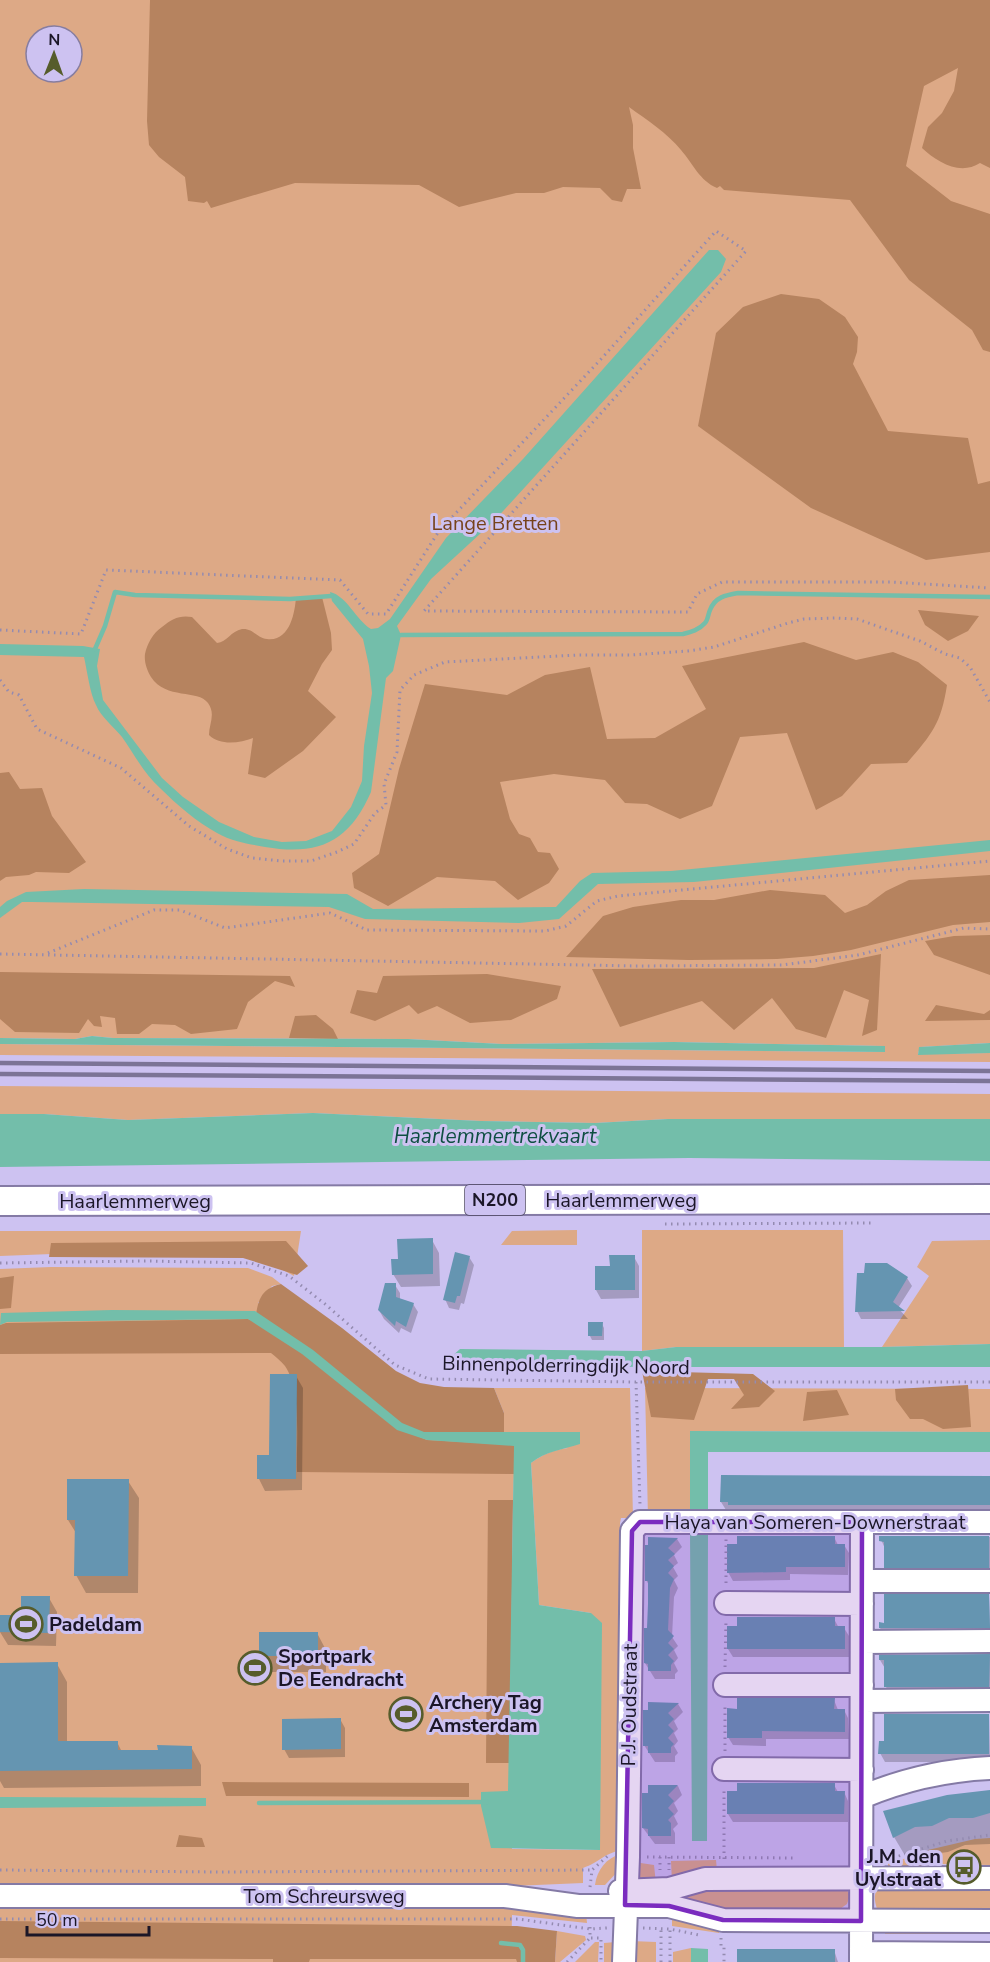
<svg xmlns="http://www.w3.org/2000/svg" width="990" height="1962" font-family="'Nunito Sans',sans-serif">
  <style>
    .green { fill: #dda986; fill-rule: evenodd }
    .forest { fill: #b6835f }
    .water { fill: #73beaa }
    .shadow { fill: #0003 }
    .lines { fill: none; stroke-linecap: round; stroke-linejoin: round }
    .stream { stroke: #73beaa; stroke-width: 4.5 }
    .building { fill: #6595b1 }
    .minor-casing { stroke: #847aa5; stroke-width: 26 }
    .major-casing { stroke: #847aa5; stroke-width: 32 }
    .path { stroke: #948bb0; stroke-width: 3; stroke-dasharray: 1.5 4.5; stroke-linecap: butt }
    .minor { stroke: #fff; stroke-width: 22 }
    .major { stroke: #fff; stroke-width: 28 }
    .rail { stroke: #7c7496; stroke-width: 4.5 }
    .marked { fill: #7b2cbf; fill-opacity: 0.2; stroke: #7b2cbf; stroke-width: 4.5; stroke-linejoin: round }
    .labels { text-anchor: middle; stroke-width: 6; stroke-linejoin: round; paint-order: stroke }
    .shield { fill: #cdc2f1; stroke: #504a64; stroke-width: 1.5 }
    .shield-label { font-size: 18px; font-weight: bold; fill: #1b1627 }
    .park-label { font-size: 20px; fill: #76421b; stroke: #cdc2f1 }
    .street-label { font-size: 20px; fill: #1b1627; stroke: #cdc2f1 }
    .poi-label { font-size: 20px; font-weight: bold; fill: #1b1627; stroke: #cdc2f1; text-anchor: start }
    .water-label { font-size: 21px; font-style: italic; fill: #0e4f42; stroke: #cdc2f1 }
  </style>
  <rect width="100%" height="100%" fill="#cdc2f1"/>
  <path class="green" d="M0,0H990V1043L920,1047L918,1054L990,1053V1062L0,1055V1044L885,1052L884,1046L674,1042L502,1044L408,1039L113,1038L92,1036L75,1039L0,1038ZM36,36H72V72H36Z
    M0,1086L990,1094V1119H668L595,1123L481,1121L313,1113L128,1120L44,1114H0Z
    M577,1230V1245H501L512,1231Z
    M642,1230H843L844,1347H676L642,1351Z
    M0,1231H301L294,1276L270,1263L252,1257L52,1254L0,1256Z
    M990,1240V1344L882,1347L929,1276L917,1267L932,1241Z
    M51,1267L248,1268L272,1277L281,1284L272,1286L258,1303L503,1430L504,1413L494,1388H630L633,1518H621L620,1523L621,1850C603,1854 600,1862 583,1868V1883L513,1886L586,1913L587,1923L512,1915L511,1959H517V1962H0V1269ZM507,1433L568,1448C553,1450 543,1454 531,1463L539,1605L591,1613L600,1850L512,1849L507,1501L513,1500L514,1474H507Z
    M645,1388L990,1389V1432L690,1431V1518H648Z
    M990,1838V1865L938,1864L928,1850L975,1839Z
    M621,1854V1868L605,1885H595C597,1870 606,1858 621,1854Z
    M919,1854L930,1871H888V1861L900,1860Z
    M716,1860L717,1871L672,1883L671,1861Z
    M634,1862L654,1865L656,1884L640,1885L634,1877Z
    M702,1884L845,1887L850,1895L847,1904L837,1911H717L686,1903L672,1894Z
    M990,1884V1913L885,1912L877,1909C874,1899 873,1893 881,1885Z
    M672,1911L719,1923V1933L672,1926Z
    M886,1924L987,1927V1934H885Z
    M557,1931L585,1936L586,1940L560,1962H555Z
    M631,1941L656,1942V1962H631Z
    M595,1942H599L598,1962H575Z
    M616,1942L617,1962H604V1943Z
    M691,1948V1962H673V1952Z"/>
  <path class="forest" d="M150,0H990V168L980,163C960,176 937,162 922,148L928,127L942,113L954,91L958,68L924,86L906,166L951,201L990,214V352L983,350L972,330L909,280L850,200L724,190L720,186L717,188C700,181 693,164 681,150C667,133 647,120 629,107L633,125V148L641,189H627L622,202L612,200L600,188L563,187L544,193H516L459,207L419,185L295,183L211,208L207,201L204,203L188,201L185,177L159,157L149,145L147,121Z
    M781,294L819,299L845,317L858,337L857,352L853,364L888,431L968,438L978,484L990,481V552L926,560L811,508L698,426L716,333L743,307Z
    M296,597H322L331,633L332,650L322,664L308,691L336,717L303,751L265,778L248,774L253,738C240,743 220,746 209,735C209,724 216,714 208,703C198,689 166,700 151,677C147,670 144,662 145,654C147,644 153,633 162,627C172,619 179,615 192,617L217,643C227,642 231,631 242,629C253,628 257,638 267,639C290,642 295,612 296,597Z
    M918,610L979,616L968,631L948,641L925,625Z
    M804,642L856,660L893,652L918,662L947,685C941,724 932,734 907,763L871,764L842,796L816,810L787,733L740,737L712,806L680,819L647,804L625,803L605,780L554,774L500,782L510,819L519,834L530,838L538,852L550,853L559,869L549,883L518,900L495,881L437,877L388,906L354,888L352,873L379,854L399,769L425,684L507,695L545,675L590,667L607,739L655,738L706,709L682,666Z
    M9,772L20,789L42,788L52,816L86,862L69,873L36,872L29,875L6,877L0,881V773Z
    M990,875V922L953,925L851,950L813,956L777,959L689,960L566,957L603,916L633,907L681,900H714L770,890L825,895L845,913L867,905L886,891L909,880Z
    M990,935V975L934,955L925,941L954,936Z
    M881,954L877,1030L862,1036L869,1000L844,990L826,1038L796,1029L772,998L734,1030L702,1001L620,1027L592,969L814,968Z
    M0,972L290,976L295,987L275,981L248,1002L237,1029L191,1034L175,1025L152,1024L139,1034H117L115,1018L100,1016L102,1027L94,1026L88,1019L79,1033L15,1032L0,1019Z
    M487,974L561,986L557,999L511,1020L470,1023L437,1006L418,1014L409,1005L375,1021L350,1013L357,990L377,993L383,976Z
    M936,1005L984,1014L990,1010V1020L925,1021Z
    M316,1015L333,1029L338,1039L289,1038L295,1016Z
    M286,1241L308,1266L297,1275L243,1258L49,1257L51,1243Z
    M14,1276L11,1308L0,1309V1278Z
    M281,1284L342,1328L396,1371L420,1383L444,1387L494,1388L504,1413V1433H410L427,1440L514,1445V1474L297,1472C296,1442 302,1391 285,1366C281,1361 276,1357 271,1353L0,1354V1325L6,1323L248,1319L255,1322C258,1302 259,1289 281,1284Z
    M642,1371L753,1374L775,1391L759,1407L731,1409L744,1395L734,1379H708L694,1420L651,1417Z
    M968,1385L971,1427L943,1429L923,1419H910L896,1400L895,1389Z
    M837,1390L849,1415L803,1421L807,1392Z
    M488,1500H513L510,1763H486Z
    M222,1782L469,1783V1797L226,1796Z
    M179,1835L202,1838L205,1847H176Z
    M0,1921L517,1926L557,1931L555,1962H517L516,1959H310L309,1962H273V1959L0,1958Z"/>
  <path class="water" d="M709,250H718L726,259L721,272L494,521L431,579L397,626L401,635L393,671L386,678L371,792C349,842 319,856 265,847C249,844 233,842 217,833C197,822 177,805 160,788C145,775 134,754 122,737C114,727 101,717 96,705C90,694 87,670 84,657L0,655V644L83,646L100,649L97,666L103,700L162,778L183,797L219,822L254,837L282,842L306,841L332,831L351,807L362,781L364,746L372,693L369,666L363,639L332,601L330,592C347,596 356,620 371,629L378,628L390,619L446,538L523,459Z
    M990,840V851L694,882L598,884L559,919L519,923L365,919L329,907L32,902H22L0,918V907L7,901L26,892L84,889L347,894L373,909L556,907L580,881L592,873L671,871Z
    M92,1036L113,1038L408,1039L502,1044L674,1042L885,1046V1052L0,1044V1038L75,1039Z
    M990,1043V1053L918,1055L919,1047Z
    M313,1113L481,1121L595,1123L668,1119H990V1161L689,1158L0,1167V1114H44L128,1120Z
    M112,1310L255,1311L313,1350L402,1423L424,1432H580V1444C562,1450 546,1451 531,1463L539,1605L591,1613L602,1623L600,1850L491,1848L481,1806V1792L508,1791L514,1446L427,1440L397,1430L302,1354L248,1319L7,1322L0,1325L1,1313Z
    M990,1344V1367H642L462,1364L450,1358L460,1349L642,1351L676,1347H882Z
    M690,1431L990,1432V1452H708V1518H690Z
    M690,1532H708L707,1841H692Z
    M0,1797L206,1798V1806L0,1808Z
    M691,1948L708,1949V1962H691Z"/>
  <path class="shadow" d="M432,1240L439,1253L440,1286L401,1287L393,1274L399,1260Z
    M469,1257L474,1265L464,1304L461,1303L459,1310L449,1308L445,1299Z
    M634,1257L639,1266V1298L601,1299L596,1290L612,1267Z
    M907,1278L912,1286L898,1308L908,1319H861L857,1311Z
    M395,1285L400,1293V1300L413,1304L418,1312L411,1333L401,1328L399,1333L384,1319L379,1310Z
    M602,1324L604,1328V1340H592L590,1336Z
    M296,1376L303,1388L302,1490L265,1491L259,1479L271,1457Z
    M990,1477V1513H734L733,1510H726L721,1502Z
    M128,1481L139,1498L138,1593H86L76,1575V1533L68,1520Z
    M834,1537L838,1545H844L849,1553L848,1575L790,1574V1580L733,1581L728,1572L738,1545Z
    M880,1537H990V1576H891L886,1567V1551Z
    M650,1539H677L682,1547L674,1555L678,1563L673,1567L678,1576L674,1580L678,1588L674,1597L672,1637L678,1646L674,1650L678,1658L674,1663L678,1671L675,1674V1679H655L645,1663L649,1629V1585L646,1580Z
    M989,1596L990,1636L885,1637L880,1628L886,1624Z
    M49,1598L57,1612L56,1646L8,1645L0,1632Z
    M834,1619L839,1628H844L849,1636V1657H733L728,1649Z
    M317,1633L326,1650V1672H270L260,1655Z
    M990,1656V1695L891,1696L886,1687V1670L880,1660V1657Z
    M0,1664H57L67,1682V1743L117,1742L122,1752H159L191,1747L201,1765V1786L4,1788L0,1781Z
    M834,1700L838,1710H844L848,1718L849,1739H766V1746L733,1745L728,1737Z
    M650,1704H678L683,1712L674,1721L678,1729L674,1733L678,1741L674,1746L678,1753L675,1756V1762H655L644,1745Z
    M989,1715L990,1762H885L880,1753Z
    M340,1719L345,1728V1757L289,1758L284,1749Z
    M834,1785L838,1792H844L848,1801V1822H733L728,1814Z
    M678,1786L682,1795L674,1803L678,1811L674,1816L678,1824L673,1829L675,1833V1844H655L643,1828L650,1787Z
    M990,1793V1844L965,1845L948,1852L925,1855L910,1864L894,1837L885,1812Z
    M834,1950L838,1962H738Z"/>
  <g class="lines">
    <path class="stream" d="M401,635L683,634C691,632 699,630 705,623C708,620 708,614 710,610C715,597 726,595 738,593L990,597
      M95,649L105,626L115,592L135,595L290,599L331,596
      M259,1803L487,1802
      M501,1943L520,1945L523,1950V1962"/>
  </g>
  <path class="building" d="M433,1238V1274L392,1275L391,1259H398L397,1239Z
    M455,1252L470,1256L460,1296H457L455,1303L443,1300Z
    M609,1255H635V1290H595V1266H610Z
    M865,1263H887L908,1277L893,1302L905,1311L855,1312L857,1273H864Z
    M385,1283H396V1297L414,1303L406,1327L396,1321L395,1326L378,1310Z
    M588,1322H603L602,1336H588Z
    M270,1374H297L296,1479H257V1455H269Z
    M721,1475L990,1476V1505H728V1502H720Z
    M67,1479H129L128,1576H74L75,1520H67Z
    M737,1536H835V1544H845V1567H786V1572L727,1573V1544H737Z
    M879,1536H989V1568H884V1542L879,1541Z
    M648,1537L678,1538L668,1548L675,1554L668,1560L674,1566L668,1573L674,1579L670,1588L668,1630L674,1636L668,1643L674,1649L668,1655L674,1661L671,1665V1671H648V1664L644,1663V1628H647L648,1604V1581H645V1545H648Z
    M884,1594H989L990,1628H879V1622L884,1623Z
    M21,1596H50L49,1633L0,1632V1615H21Z
    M737,1617H835V1626H845V1649H727V1626H737Z
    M259,1632H318V1656H259Z
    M990,1654L989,1687H884V1660H879V1655Z
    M58,1662V1741H118V1750H158L157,1745L192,1746V1769L0,1771V1663Z
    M737,1698H835L834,1709H845V1732L762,1731V1738H727V1708L737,1709Z
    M648,1702L679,1703L668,1713L674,1719L668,1725L674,1731L668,1738L674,1744L671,1747V1753H648V1746H643V1710H648Z
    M884,1714H989V1754H878L879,1741H884Z
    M341,1718V1749L282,1750V1719Z
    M737,1783H835V1791H845L844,1814H727V1791H737Z
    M648,1785H678L668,1795L674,1801L668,1808L674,1814L668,1820L671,1823V1836H648V1829L642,1828V1793H648Z
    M990,1790V1813L973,1818H949L932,1826L915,1827L893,1838L883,1811L947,1795Z
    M737,1949H835V1962H737Z"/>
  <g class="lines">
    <defs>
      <path id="minor" d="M862,1581H990
        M726,1603L862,1604
        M862,1642L990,1641
        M725,1685H862
        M863,1701L990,1700
        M724,1769L862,1770
        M862,1797C902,1780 947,1770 990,1768
        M620,1891L669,1889L705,1879L990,1878
        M0,1896H505L578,1906H669L723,1920L990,1921
        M861,1953L990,1954
        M624,1962L628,1857L632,1531L640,1522H990
        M861,1962L862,1522"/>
      <path id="major" d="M0,1201L990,1199"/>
    </defs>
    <use href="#minor" class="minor-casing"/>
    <use href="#major" class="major-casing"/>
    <path class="path" d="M0,630L81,634L106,570L340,580L368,614H386L439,531L602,358L716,231L746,251L424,611L688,612L697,594L722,582H891L990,588
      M0,680L9,692L19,695L37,729L121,768L189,826L227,849L252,858L282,861H311L337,852L354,844L375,813L386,805L384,784L397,752L400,690L414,675L445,662L578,655H631L688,651L714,647L788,623L804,619L836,618L857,619L920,641L945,654L960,658L970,667L990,702
      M48,953L154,910H180L225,928L330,913L367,930L545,931L566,926L597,901L618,896L990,861
      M0,954L637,966L782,965L858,955L964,928L990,929
      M665,1224L871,1223
      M0,1263L147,1261L251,1263L289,1276L325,1304L395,1365L429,1379L636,1382H990
      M636,1382L640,1505
      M726,1583V1539
      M725,1667L726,1620
      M725,1751V1704
      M647,1857L796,1858
      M660,1857V1870
      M669,1857V1870
      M893,1858L947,1841L990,1835
      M724,1859V1788
      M0,1870L218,1872L592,1870
      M590,1887L592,1870L610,1854
      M0,1919H518L590,1929L607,1928
      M590,1927V1938H601V1962
      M643,1928L670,1929L699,1935
      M721,1938V1946L724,1947V1962
      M567,1962L590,1938
      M661,1962V1928
      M670,1962V1928"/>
    <use href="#minor" class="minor"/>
    <use href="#major" class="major"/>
    <path class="rail" d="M0,1063L990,1071
      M0,1074L990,1081"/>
  </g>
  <path class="marked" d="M640,1522H862L861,1921L723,1920L669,1906L625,1905L632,1531Z"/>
  <defs>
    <symbol id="stadium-ring" viewBox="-11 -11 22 22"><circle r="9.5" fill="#cdc2f1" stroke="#565c2b" stroke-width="1.5"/><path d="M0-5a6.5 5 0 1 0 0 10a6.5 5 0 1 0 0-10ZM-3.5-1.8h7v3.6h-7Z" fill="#565c2b"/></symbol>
    <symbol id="bus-ring" viewBox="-11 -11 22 22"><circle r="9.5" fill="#cdc2f1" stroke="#565c2b" stroke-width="1.5"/><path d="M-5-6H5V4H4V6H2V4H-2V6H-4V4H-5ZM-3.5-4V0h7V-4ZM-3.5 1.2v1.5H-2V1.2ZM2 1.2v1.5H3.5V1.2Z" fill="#565c2b"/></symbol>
  </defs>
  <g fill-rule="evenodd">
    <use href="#stadium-ring" x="7" y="1605" width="38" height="38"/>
    <use href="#stadium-ring" x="236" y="1649" width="38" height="38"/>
    <use href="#stadium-ring" x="387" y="1695" width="38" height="38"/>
    <use href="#bus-ring" x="945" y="1848" width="38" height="38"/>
  </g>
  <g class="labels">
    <rect class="shield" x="465" y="1185" width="60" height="30" rx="4.5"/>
    <g class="shield-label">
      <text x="495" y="1206">N200</text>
    </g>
    <g class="park-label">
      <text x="495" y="530">Lange Bretten</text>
    </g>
    <g class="street-label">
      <text x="621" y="1207">Haarlemmerweg</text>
      <text x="135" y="1208">Haarlemmerweg</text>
      <text transform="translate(566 1365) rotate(1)" y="7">Binnenpolderringdijk Noord</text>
      <text x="815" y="1529">Haya van Someren-Downerstraat</text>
      <text transform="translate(629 1705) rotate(-89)" y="7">P.J. Oudstraat</text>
      <text x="324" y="1903">Tom Schreursweg</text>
    </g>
    <g class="poi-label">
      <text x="49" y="1631">Padeldam</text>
      <text x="278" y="1663">Sportpark<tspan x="278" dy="23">De Eendracht</tspan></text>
      <text x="429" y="1709">Archery Tag<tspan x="429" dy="23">Amsterdam</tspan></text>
      <text x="941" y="1863" text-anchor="end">J.M. den<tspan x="941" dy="23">Uylstraat</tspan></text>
    </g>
    <g class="water-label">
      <text x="495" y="1143">Haarlemmertrekvaart</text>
    </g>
  </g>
  <g transform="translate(54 54) rotate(1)"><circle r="28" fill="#cdc2f1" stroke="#867da0" stroke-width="1.5"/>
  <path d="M0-4.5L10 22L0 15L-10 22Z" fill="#565c2b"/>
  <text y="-9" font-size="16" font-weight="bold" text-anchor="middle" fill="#1b1627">N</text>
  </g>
  <path d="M27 1926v9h122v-9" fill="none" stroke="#1b1627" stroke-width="3"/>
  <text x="36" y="1926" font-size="18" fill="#1b1627" stroke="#cdc2f1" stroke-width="4.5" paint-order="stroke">50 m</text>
</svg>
